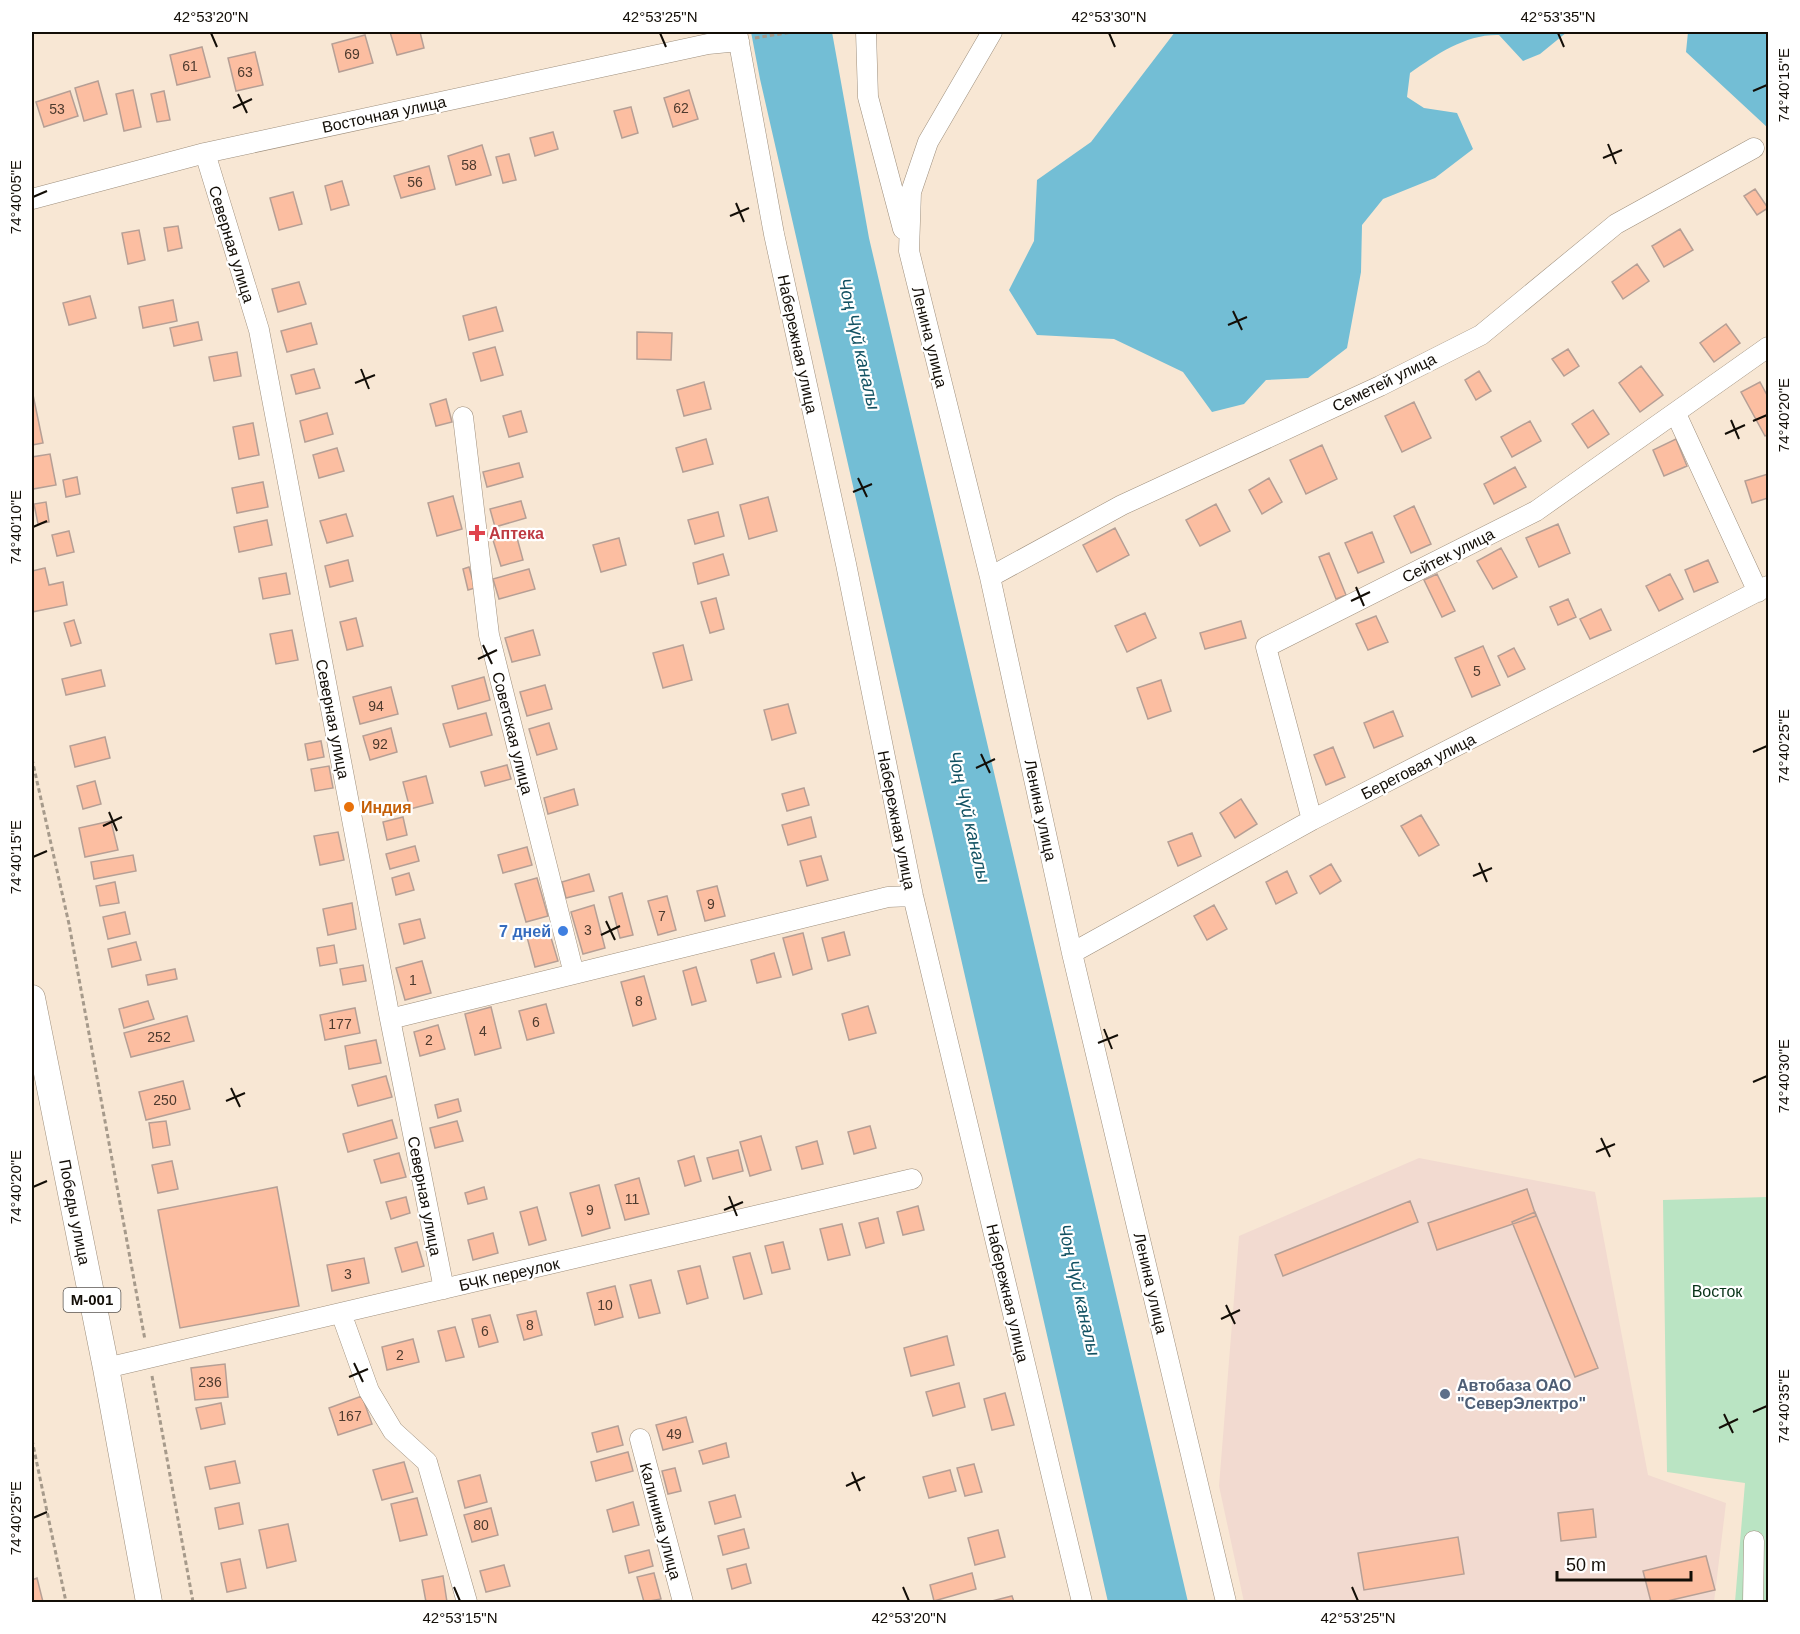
<svg xmlns="http://www.w3.org/2000/svg" width="1800" height="1634" font-family="Arial,sans-serif">
  <style>
    .industrial { fill: #f2dad0 }
    .green { fill: #bae4c3 }
    .water { fill: #73bed5 }
    .building { fill: #fcbea1; stroke: #b69f95; stroke-width: 1.5 }
    .lines { fill: none; stroke-linecap: round; stroke-linejoin: round }
    .minor-casing { stroke: #9e8f7d; stroke-width: 21 }
    .major-casing { stroke: #9e8f7d; stroke-width: 27 }
    .path { stroke: #a69a8b; stroke-width: 3; stroke-dasharray: 4.5 3; stroke-linecap: butt }
    .minor { stroke: #fff; stroke-width: 20 }
    .major { stroke: #fff; stroke-width: 26 }
    .ticks { fill: none; stroke: #130e07; stroke-width: 2 }
    .health-dot { fill: #e0444e; stroke: #fff; stroke-width: 2 }
    .food-dot { fill: #e8710a; stroke: #fff; stroke-width: 2 }
    .shop-dot { fill: #3f7fe0; stroke: #fff; stroke-width: 2 }
    .service-dot { fill: #5c6f8a; stroke: #fff; stroke-width: 2 }
    .labels { text-anchor: middle; stroke-width: 4.5; stroke-linejoin: round; paint-order: stroke }
    .number-label { font-size: 14px; fill: #4d3a2e }
    .shield { fill: #fff; stroke: #5a5651; stroke-width: 1.5 }
    .shield-label { font-size: 15px; font-weight: bold; fill: #130e07 }
    .street-label { font-size: 16px; fill: #130e07; stroke: #fff }
    .health-label { font-size: 16px; font-weight: bold; fill: #be3a42; stroke: #fff; text-anchor: start }
    .food-label { font-size: 16px; font-weight: bold; fill: #c56008; stroke: #fff; text-anchor: start }
    .shop-label { font-size: 16px; font-weight: bold; fill: #366cbe; stroke: #fff; text-anchor: end }
    .park-label { font-size: 16px; fill: #073217; stroke: #fff }
    .service-label { font-size: 16px; font-weight: bold; fill: #4e5e75; stroke: #fff; text-anchor: start }
    .water-label { font-size: 18px; font-style: italic; fill: #115162; stroke: #fff }
    .neatline { fill: none; stroke: #130e07; stroke-width: 2 }
    .ticks-label { font-size: 15px; text-anchor: middle; fill: #130e07 }
  </style>
  <rect width="100%" height="100%" fill="#f8e7d4"/>
  <path class="industrial" d="M1419,1158L1595,1192L1648,1475L1726,1503L1714,1602H1244L1219,1486L1239,1236Z"/>
  <path class="green" d="M1768,1197V1602H1735L1745,1483L1667,1472L1663,1200Z"/>
  <path class="water" d="M751,32H832L869,238L1188,1602H1108L760,79Z
    M1175,32H1567L1540,54L1523,61L1499,35C1466,34 1437,54 1410,73L1407,97L1424,108L1457,113L1473,149L1435,178L1383,199L1362,225L1361,272L1347,348L1308,378L1266,380L1244,404L1212,412L1183,372L1114,339L1037,335L1009,290L1034,241L1037,180L1091,142Z
    M1688,32H1768V128L1686,52Z"/>
  <path class="building" d="M390,32H420L424,48L397,55Z
    M365,35L373,63L339,72L332,44Z
    M202,47L210,77L177,85L170,55Z
    M255,52L263,85L236,91L228,58Z
    M98,81L107,114L84,121L75,88Z
    M133,90L141,127L124,131L116,94Z
    M689,90L698,119L673,127L664,98Z
    M70,91L78,116L44,127L36,102Z
    M164,91L170,120L157,122L151,94Z
    M631,107L638,133L622,138L614,111Z
    M553,132L558,149L535,156L530,138Z
    M482,145L491,175L456,185L448,156Z
    M509,154L516,180L503,183L496,157Z
    M429,166L435,189L401,198L394,176Z
    M342,181L349,205L331,210L325,186Z
    M1755,189L1768,208L1757,215L1744,196Z
    M293,192L302,224L279,230L270,198Z
    M178,226L182,248L168,251L164,228Z
    M1680,229L1693,250L1664,267L1652,246Z
    M139,230L145,260L128,264L122,233Z
    M1637,264L1649,281L1623,299L1612,282Z
    M299,282L306,304L278,312L272,289Z
    M90,296L96,318L69,325L63,303Z
    M173,300L177,321L143,328L139,307Z
    M496,307L503,331L469,340L463,316Z
    M198,322L202,340L174,346L170,328Z
    M311,323L317,344L287,352L281,331Z
    M1726,324L1740,343L1714,362L1700,343Z
    M637,332L672,333L671,360L637,359Z
    M495,347L503,375L481,381L473,353Z
    M1568,349L1579,366L1564,376L1552,359Z
    M237,352L241,376L214,381L209,357Z
    M1641,366L1663,395L1640,412L1619,383Z
    M314,369L320,388L296,394L291,375Z
    M1479,371L1491,391L1476,400L1465,380Z
    M704,382L711,409L684,416L677,390Z
    M1760,382L1768,397V434L1765,436L1741,392Z
    M32,390L43,443L32,445Z
    M446,399L452,422L436,426L430,404Z
    M1414,402L1431,438L1402,452L1385,416Z
    M1593,410L1609,434L1588,448L1572,424Z
    M521,411L527,432L509,437L503,416Z
    M327,413L333,434L305,442L300,421Z
    M1530,421L1541,441L1512,457L1501,437Z
    M253,423L259,455L239,459L233,427Z
    M706,439L713,464L683,472L676,448Z
    M1676,439L1687,466L1664,476L1653,450Z
    M1322,445L1337,479L1306,494L1290,460Z
    M337,448L344,471L319,478L313,455Z
    M50,454L56,485L33,489L32,457Z
    M519,463L523,477L487,487L483,472Z
    M1515,467L1526,487L1494,504L1484,484Z
    M1768,474V498L1752,503L1745,481Z
    M77,477L80,494L66,497L63,480Z
    M1269,478L1282,502L1262,514L1249,490Z
    M263,482L268,507L237,513L232,488Z
    M453,496L462,529L437,536L428,503Z
    M768,497L777,531L749,539L740,505Z
    M521,501L526,518L495,527L490,509Z
    M46,502L49,522L38,524L34,504Z
    M1216,504L1230,531L1200,546L1186,520Z
    M1414,506L1431,544L1411,553L1394,516Z
    M718,512L724,536L695,544L688,520Z
    M346,514L353,536L327,543L320,521Z
    M267,520L272,545L239,552L234,527Z
    M1558,524L1570,553L1539,567L1526,538Z
    M1115,528L1129,555L1097,572L1083,545Z
    M69,531L74,552L57,556L52,535Z
    M1372,532L1384,562L1358,573L1345,543Z
    M516,534L523,560L501,566L493,540Z
    M619,538L626,565L601,572L593,545Z
    M1501,548L1517,577L1493,589L1477,561Z
    M1329,553L1346,595L1336,599L1319,557Z
    M723,554L729,575L698,584L693,563Z
    M348,560L353,581L330,587L325,566Z
    M1708,560L1718,582L1694,592L1685,570Z
    M469,567L475,588L468,590L463,569Z
    M45,568L49,585L63,582L67,605L32,612V571Z
    M529,569L535,589L499,599L493,579Z
    M286,573L290,594L263,599L259,578Z
    M1437,574L1455,611L1442,617L1424,580Z
    M1670,574L1683,599L1659,611L1646,586Z
    M716,598L724,629L710,633L701,602Z
    M1568,599L1576,617L1558,625L1550,607Z
    M1601,609L1611,630L1590,639L1580,619Z
    M1145,613L1156,638L1127,652L1115,626Z
    M1376,616L1388,642L1368,650L1356,624Z
    M356,618L363,646L347,650L340,622Z
    M74,620L81,643L71,646L64,623Z
    M1241,621L1246,638L1205,649L1200,633Z
    M292,630L298,660L276,664L270,634Z
    M533,630L540,655L512,662L505,638Z
    M683,645L692,680L663,688L653,653Z
    M1483,646L1500,685L1472,697L1455,658Z
    M1514,648L1525,669L1508,677L1498,656Z
    M101,670L105,686L66,695L62,679Z
    M484,677L490,700L458,709L452,686Z
    M1161,680L1171,711L1148,719L1137,688Z
    M545,685L552,709L527,716L520,692Z
    M391,687L398,714L360,724L353,697Z
    M788,704L796,733L772,740L764,710Z
    M1393,711L1403,736L1374,748L1364,723Z
    M486,713L492,735L450,747L443,724Z
    M549,723L557,749L537,755L529,729Z
    M391,728L397,752L370,760L363,736Z
    M105,737L110,758L75,767L70,746Z
    M321,741L324,757L308,760L305,744Z
    M1333,747L1345,777L1326,785L1314,755Z
    M507,765L511,779L485,786L481,772Z
    M329,766L333,788L315,791L311,769Z
    M426,776L433,803L410,809L403,782Z
    M95,781L101,804L83,809L77,786Z
    M804,788L809,805L787,811L782,794Z
    M574,789L578,805L548,814L544,798Z
    M1241,799L1257,824L1235,838L1220,813Z
    M1421,815L1439,845L1419,856L1401,826Z
    M403,817L407,835L387,840L383,822Z
    M811,817L816,837L788,845L782,825Z
    M111,821L118,850L85,857L79,828Z
    M338,832L344,860L320,865L314,836Z
    M1192,833L1201,856L1178,866L1168,842Z
    M415,846L419,861L390,869L386,854Z
    M527,847L532,865L503,873L498,855Z
    M133,855L136,871L94,879L91,862Z
    M821,856L828,880L807,886L800,861Z
    M1331,864L1341,881L1320,894L1310,876Z
    M1287,871L1297,893L1276,904L1266,882Z
    M409,873L414,890L396,895L392,878Z
    M589,874L594,891L566,898L562,882Z
    M537,878L548,916L526,922L515,884Z
    M115,882L119,903L100,906L96,886Z
    M717,886L725,916L705,921L697,891Z
    M622,893L633,935L620,938L609,897Z
    M667,896L676,930L658,935L648,901Z
    M352,903L356,929L328,935L323,909Z
    M594,905L605,948L583,954L571,912Z
    M1214,905L1227,929L1207,940L1194,916Z
    M125,912L130,934L108,939L103,917Z
    M420,919L425,938L404,944L399,924Z
    M549,931L558,961L535,967L527,937Z
    M844,932L850,955L828,961L822,938Z
    M803,933L812,969L793,975L783,938Z
    M136,942L141,960L112,967L108,949Z
    M334,945L337,963L320,966L317,948Z
    M774,953L781,977L757,983L751,960Z
    M422,961L431,993L405,1000L396,968Z
    M363,965L366,981L343,985L340,969Z
    M696,967L706,1001L692,1005L683,971Z
    M175,969L177,979L148,985L146,975Z
    M644,976L656,1019L633,1026L621,982Z
    M148,1001L154,1019L124,1028L119,1009Z
    M546,1004L554,1033L527,1040L519,1011Z
    M868,1006L876,1033L849,1040L842,1014Z
    M491,1007L501,1048L475,1055L465,1014Z
    M355,1008L360,1033L325,1040L320,1015Z
    M187,1016L194,1041L131,1057L124,1033Z
    M438,1025L445,1049L420,1056L414,1032Z
    M376,1040L381,1063L349,1069L345,1046Z
    M386,1076L392,1097L358,1106L352,1085Z
    M183,1081L190,1109L146,1120L139,1092Z
    M458,1099L461,1111L438,1118L435,1105Z
    M392,1120L397,1138L348,1152L343,1134Z
    M166,1121L170,1145L153,1148L149,1123Z
    M457,1121L463,1141L435,1148L430,1128Z
    M870,1126L876,1148L854,1154L848,1132Z
    M761,1136L771,1170L750,1176L740,1142Z
    M817,1141L823,1164L802,1169L796,1147Z
    M738,1150L743,1171L713,1179L707,1158Z
    M399,1153L406,1177L381,1183L374,1160Z
    M694,1156L701,1181L685,1186L678,1161Z
    M172,1161L178,1189L158,1193L152,1165Z
    M639,1178L649,1214L625,1220L615,1185Z
    M599,1185L610,1228L582,1236L570,1193Z
    M277,1187L299,1306L180,1328L158,1210Z
    M484,1187L487,1199L468,1204L465,1193Z
    M1527,1189L1536,1216L1437,1250L1428,1223Z
    M406,1197L410,1213L391,1219L386,1202Z
    M1410,1201L1418,1222L1283,1276L1275,1255Z
    M918,1206L924,1230L903,1235L897,1212Z
    M537,1207L546,1240L529,1245L520,1212Z
    M1535,1212L1598,1368L1575,1377L1512,1222Z
    M878,1218L884,1243L866,1248L859,1223Z
    M842,1224L850,1255L828,1260L820,1229Z
    M493,1233L498,1253L473,1260L468,1240Z
    M417,1242L424,1266L402,1272L395,1248Z
    M783,1242L790,1269L772,1273L765,1246Z
    M750,1253L762,1294L744,1299L733,1257Z
    M364,1258L369,1283L332,1291L327,1265Z
    M700,1266L708,1298L687,1304L678,1271Z
    M651,1280L660,1313L639,1318L630,1285Z
    M615,1286L623,1317L595,1325L587,1293Z
    M536,1311L542,1335L524,1340L517,1315Z
    M490,1315L498,1342L479,1347L472,1319Z
    M455,1327L464,1357L446,1361L438,1331Z
    M947,1336L954,1365L911,1376L904,1348Z
    M413,1339L419,1362L387,1370L382,1347Z
    M225,1364L228,1397L195,1400L191,1368Z
    M959,1383L965,1407L933,1416L926,1392Z
    M1005,1393L1014,1425L992,1430L984,1399Z
    M362,1396L372,1424L338,1435L329,1408Z
    M221,1403L225,1424L201,1429L196,1408Z
    M686,1417L693,1442L663,1450L656,1425Z
    M618,1426L623,1445L597,1452L592,1433Z
    M726,1443L729,1457L703,1464L699,1451Z
    M628,1452L633,1471L596,1481L591,1462Z
    M235,1461L240,1483L210,1489L205,1467Z
    M404,1462L413,1492L382,1500L373,1470Z
    M974,1464L982,1492L965,1496L957,1468Z
    M675,1468L681,1491L668,1494L662,1471Z
    M950,1470L956,1491L929,1498L923,1477Z
    M480,1475L487,1502L465,1508L458,1481Z
    M735,1495L741,1517L715,1524L709,1502Z
    M417,1498L427,1535L400,1541L391,1504Z
    M633,1502L639,1525L613,1532L607,1510Z
    M239,1503L243,1524L219,1529L215,1508Z
    M491,1508L498,1535L472,1542L464,1515Z
    M1593,1509L1596,1537L1561,1541L1558,1513Z
    M288,1524L296,1561L267,1568L259,1530Z
    M744,1529L749,1548L723,1555L718,1536Z
    M998,1530L1005,1557L975,1565L968,1538Z
    M1458,1537L1464,1574L1364,1590L1358,1553Z
    M649,1550L653,1566L629,1573L625,1556Z
    M1706,1556L1715,1590L1663,1602H1651L1643,1571Z
    M240,1559L246,1588L227,1592L221,1563Z
    M746,1564L751,1583L732,1589L727,1569Z
    M504,1565L510,1586L486,1592L480,1571Z
    M654,1573L661,1599L644,1602L637,1577Z
    M972,1573L976,1589L934,1601L930,1585Z
    M443,1576L447,1602H426L422,1580Z
    M37,1578L43,1602H32V1580Z
    M1012,1596L1014,1602H988Z"/>
  <g class="lines">
    <defs>
      <path id="minor" d="M737,32L774,234L846,564L913,896L1082,1602
        M866,32L868,97L903,229
        M992,32L928,142L911,192L909,251L990,577L1072,953L1226,1602
        M205,153L259,330L390,1019L444,1289
        M32,199L205,153L708,44L739,41
        M1676,414L1758,592
        M463,417L489,635L574,974
        M990,577L1122,505L1380,386L1481,335L1616,224L1754,148
        M1312,820L1266,647L1536,511L1768,347
        M1072,953L1312,820L1768,586
        M390,1019L888,897L913,896
        M341,1313L369,1391L393,1431L427,1462L467,1602
        M106,1368L912,1179
        M640,1439L683,1602
        M1753,1602L1754,1541"/>
      <path id="major" d="M32,998L106,1368L149,1602"/>
    </defs>
    <use href="#minor" class="minor-casing"/>
    <use href="#major" class="major-casing"/>
    <path class="path" d="M755,38L792,32
      M32,759L69,924L145,1340
      M152,1376L193,1602
      M32,1440L66,1602"/>
    <use href="#minor" class="minor"/>
    <use href="#major" class="major"/>
  </g>
  <path class="ticks" d="M211,33L217,47M660,33L666,47M1109,33L1115,47M1558,33L1564,47M1753,91L1767,85M238,94L247,113M233,108L252,99M1608,144L1616,164M1603,158L1622,150M33,197L47,191M736,203L744,222M730,216L749,208M1233,311L1242,330M1228,325L1247,317M361,369L369,389M355,383L375,375M1731,420L1739,439M1753,421L1767,415M1725,434L1745,425M858,478L867,497M853,492L872,484M33,527L47,521M1356,587L1364,606M1351,601L1370,592M483,645L492,664M478,659L497,650M1753,752L1767,746M981,754L990,773M976,768L995,759M109,812L117,831M103,826L122,817M33,857L47,851M1479,863L1487,882M1473,876L1492,868M606,921L615,940M601,935L620,926M1104,1029L1112,1049M1098,1043L1118,1035M1753,1082L1767,1076M231,1088L240,1107M226,1101L245,1093M1601,1138L1610,1157M1596,1152L1615,1144M33,1187L47,1181M729,1196L737,1216M724,1210L743,1202M1226,1305L1235,1324M1221,1319L1240,1310M354,1363L363,1382M349,1377L368,1369M1753,1412L1767,1406M1724,1414L1733,1433M1719,1428L1738,1419M852,1472L860,1491M846,1486L865,1477M33,1518L47,1512M454,1587L460,1601M903,1587L909,1601M1352,1587L1358,1601"/>
  <path class="health-dot" d="M474 524h6v6h6v6h-6v6h-6v-6h-6v-6h6z"/>
  <circle class="food-dot" cx="349" cy="807" r="6"/>
  <circle class="shop-dot" cx="563" cy="931" r="6"/>
  <circle class="service-dot" cx="1445" cy="1394" r="6"/>
  <g class="labels">
    <g class="number-label">
      <text x="352" y="59">69</text>
      <text x="190" y="71">61</text>
      <text x="245" y="77">63</text>
      <text x="681" y="113">62</text>
      <text x="57" y="114">53</text>
      <text x="469" y="170">58</text>
      <text x="415" y="187">56</text>
      <text x="1477" y="676">5</text>
      <text x="376" y="711">94</text>
      <text x="380" y="749">92</text>
      <text x="711" y="909">9</text>
      <text x="662" y="921">7</text>
      <text x="588" y="935">3</text>
      <text x="413" y="985">1</text>
      <text x="639" y="1006">8</text>
      <text x="536" y="1027">6</text>
      <text x="340" y="1029">177</text>
      <text x="483" y="1036">4</text>
      <text x="159" y="1042">252</text>
      <text x="429" y="1045">2</text>
      <text x="165" y="1105">250</text>
      <text x="632" y="1204">11</text>
      <text x="590" y="1215">9</text>
      <text x="348" y="1279">3</text>
      <text x="605" y="1310">10</text>
      <text x="530" y="1330">8</text>
      <text x="485" y="1336">6</text>
      <text x="400" y="1360">2</text>
      <text x="210" y="1387">236</text>
      <text x="350" y="1421">167</text>
      <text x="674" y="1439">49</text>
      <text x="481" y="1530">80</text>
    </g>
    <rect class="shield" x="63.5" y="1288" width="57" height="24" rx="4.5"/>
    <g class="shield-label">
      <text x="92" y="1305">М-001</text>
    </g>
    <g class="street-label">
      <text transform="translate(384 114) rotate(-12)" y="6">Восточная улица</text>
      <text transform="translate(232 244) rotate(73)" y="6">Северная улица</text>
      <text transform="translate(930 337) rotate(76)" y="6">Ленина улица</text>
      <text transform="translate(798 344) rotate(78)" y="6">Набережная улица</text>
      <text transform="translate(1384 382) rotate(-26)" y="6">Семетей улица</text>
      <text transform="translate(1448 555) rotate(-27)" y="6">Сейтек улица</text>
      <text transform="translate(333 719) rotate(79)" y="6">Северная улица</text>
      <text transform="translate(513 733) rotate(76)" y="6">Советская улица</text>
      <text transform="translate(1418 766) rotate(-27)" y="6">Береговая улица</text>
      <text transform="translate(1041 810) rotate(78)" y="6">Ленина улица</text>
      <text transform="translate(897 820) rotate(79)" y="6">Набережная улица</text>
      <text transform="translate(425 1196) rotate(79)" y="6">Северная улица</text>
      <text transform="translate(75 1212) rotate(79)" y="6">Победы улица</text>
      <text transform="translate(509 1274) rotate(-13)" y="6">БЧК переулок</text>
      <text transform="translate(1151 1283) rotate(77)" y="6">Ленина улица</text>
      <text transform="translate(1008 1293) rotate(77)" y="6">Набережная улица</text>
      <text transform="translate(661 1521) rotate(75)" y="6">Калинина улица</text>
    </g>
    <g class="health-label">
      <text x="489" y="539">Аптека</text>
    </g>
    <g class="food-label">
      <text x="361" y="813">Индия</text>
    </g>
    <g class="shop-label">
      <text x="551" y="937">7 дней</text>
    </g>
    <g class="park-label">
      <text x="1717" y="1297">Восток</text>
    </g>
    <g class="service-label">
      <text x="1457" y="1391">Автобаза ОАО<tspan x="1457" dy="18">"СеверЭлектро"</tspan></text>
    </g>
    <g class="water-label">
      <text transform="translate(859 344) rotate(77)" y="6">Чоң Чүй каналы</text>
      <text transform="translate(969 817) rotate(77)" y="6">Чоң Чүй каналы</text>
      <text transform="translate(1079 1290) rotate(77)" y="6">Чоң Чүй каналы</text>
    </g>
  </g>
  <rect width="1800" height="1634" fill="none" stroke="#ffffff" stroke-width="66"/>
  <path d="M1557 1571v9h134v-9" fill="none" stroke="#130e07" stroke-width="3"/>
  <text x="1566" y="1571" font-size="18" fill="#130e07" stroke="#ffffff" stroke-width="4.5" paint-order="stroke">50 m</text>
  <rect x="33" y="33" width="1734" height="1568" class="neatline"/>
  <g class="ticks-label">
    <text x="211" y="22">42°53'20"N</text>
    <text x="660" y="22">42°53'25"N</text>
    <text x="1109" y="22">42°53'30"N</text>
    <text x="1558" y="22">42°53'35"N</text>
    <text transform="translate(1784 85) rotate(-90)" y="5">74°40'15"E</text>
    <text transform="translate(16 197) rotate(-90)" y="5">74°40'05"E</text>
    <text transform="translate(1784 415) rotate(-90)" y="5">74°40'20"E</text>
    <text transform="translate(16 527) rotate(-90)" y="5">74°40'10"E</text>
    <text transform="translate(1784 746) rotate(-90)" y="5">74°40'25"E</text>
    <text transform="translate(16 857) rotate(-90)" y="5">74°40'15"E</text>
    <text transform="translate(1784 1076) rotate(-90)" y="5">74°40'30"E</text>
    <text transform="translate(16 1187) rotate(-90)" y="5">74°40'20"E</text>
    <text transform="translate(1784 1406) rotate(-90)" y="5">74°40'35"E</text>
    <text transform="translate(16 1518) rotate(-90)" y="5">74°40'25"E</text>
    <text x="460" y="1623">42°53'15"N</text>
    <text x="909" y="1623">42°53'20"N</text>
    <text x="1358" y="1623">42°53'25"N</text>
  </g>
</svg>
